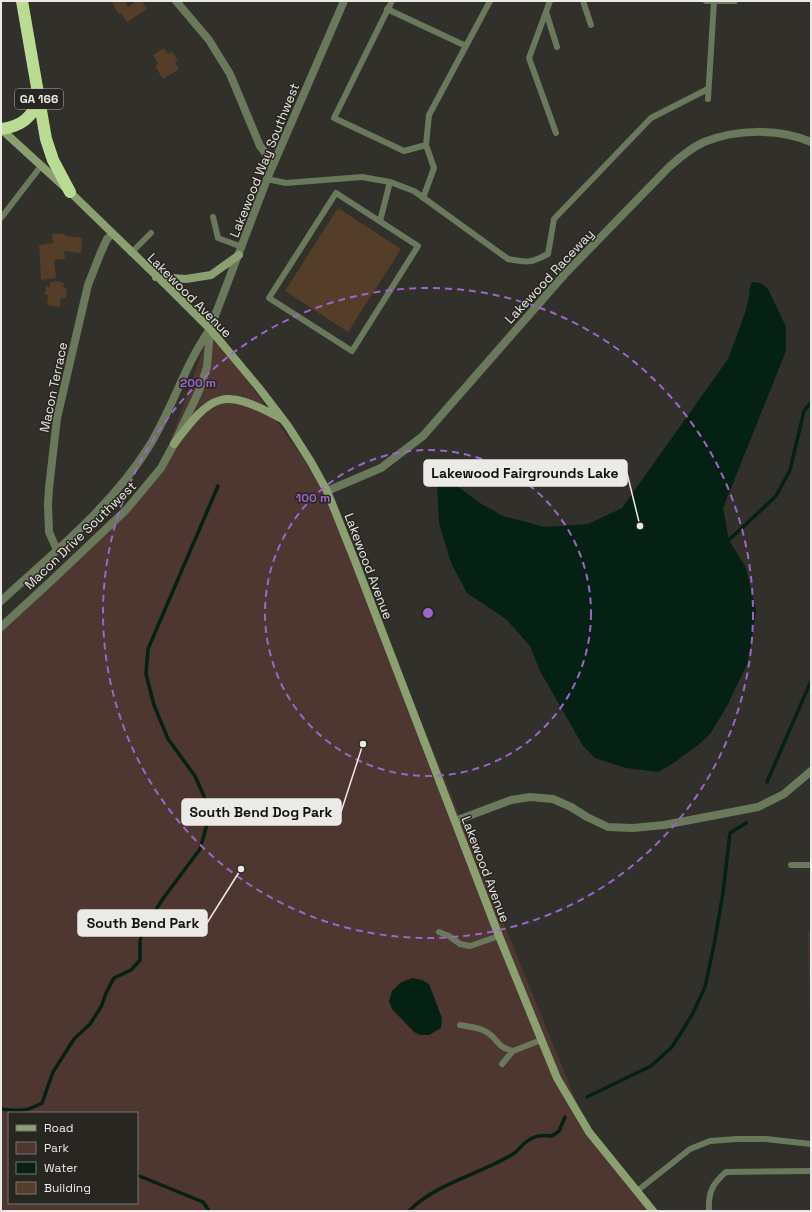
<svg xmlns="http://www.w3.org/2000/svg" width="812" height="1212" font-family="'Space Grotesk',sans-serif">
  <style>
    .green { fill: #4e3631; fill-rule: evenodd }
    .water { fill: #052114 }
    .lines { fill: none; stroke-linecap: round; stroke-linejoin: round }
    .stream { stroke: #052114; stroke-width: 3.5 }
    .building { fill: #543e2a }
    .service { stroke: #6a785b; stroke-width: 6 }
    .minor { stroke: #6a785b; stroke-width: 8 }
    .tertiary { stroke: #6a785b; stroke-width: 8 }
    .secondary { stroke: #8ba071; stroke-width: 8 }
    .motorway { stroke: #badb92; stroke-width: 12 }
    .ring { fill: none; stroke: #9d65cb; stroke-width: 2; stroke-dasharray: 7 5 }
    .labels { text-anchor: middle; stroke-width: 3; stroke-linejoin: round; paint-order: stroke }
    .shield { fill: #282620; stroke: #b0afab; stroke-width: 1 }
    .shield-label { font-size: 12px; font-weight: bold; fill: #ebeae6 }
    .street-label { font-size: 13px; fill: #ebeae6; stroke: #282620 }
    .centre { fill: #9d65cb; stroke: #282620; stroke-width: 2 }
    .ring-label { font-size: 12px; text-anchor: middle; font-weight: bold; fill: #9d65cb; stroke: #282620; stroke-width: 3; stroke-linejoin: round; paint-order: stroke }
    .leader { fill: none; stroke: #ebeae6; stroke-width: 1.5 }
    .callout-dot { fill: #ebeae6; stroke: #282620; stroke-width: 1.5 }
    .callout { fill: #ebeae6; stroke: #ebeae6; stroke-width: 1.5 }
    .callout-label { font-size: 14px; text-anchor: middle; font-weight: bold; fill: #111 }
  </style>
  <rect width="100%" height="100%" fill="#32302a"/>
  <path class="green" d="M210,329L327,491L589,1132L651,1211H1V626L126,510L161,468ZM9,1113H137V1203H9Z
    M808,932H811V1019H810Z"/>
  <path class="water" d="M752,282L761,283L768,289L786,327V351L723,508L729,540L746,568L756,611L748,662L727,706L710,734L698,745L672,764L658,772L626,768L595,758L583,746L540,671L530,646L506,619L467,593L451,563L439,523L437,480L446,478L480,503L503,516L545,527L588,524L622,508L728,359L745,313L749,298L750,287Z
    M412,978L422,980L429,984L442,1018L441,1028L429,1035H420L414,1032L392,1009L389,1001L392,991L400,983Z"/>
  <g class="lines">
    <path class="stream" d="M434,471L440,484
      M726,540H729L776,496L790,470L804,411L811,402
      M767,782L811,681
      M587,1097L651,1066L672,1047L692,1015L705,987L714,945L723,893L730,833L746,823
      M1,1109C18,1111 26,1112 42,1103L53,1072L74,1039L90,1024L101,1007L106,993L114,978L131,970L140,960V942L142,932L162,900L200,849L209,817L206,801L195,776L168,739L154,705L146,674L148,649L218,486
      M137,1175L203,1202L209,1211
      M409,1211C436,1183 481,1174 513,1154C519,1150 523,1143 529,1140C536,1135 544,1135 552,1136L559,1131L565,1117"/>
  </g>
  <path class="building" d="M116,1H125L128,7L137,1H142L147,9L127,22L121,13L119,14L112,3Z
    M164,48L168,54L172,51L178,61L175,62L179,69L163,79L155,66L158,64L153,55Z
    M338,208L401,249L348,332L285,291Z
    M52,234H65V236L82,238L81,253L64,251L65,259L54,260L56,278L41,280L39,245L53,243Z
    M54,281L64,283L63,287L67,288L66,298H61L60,307L47,305L48,295H45L46,286L50,287V282H54Z"/>
  <g class="lines">
    <path class="service" d="M392,1L334,118L404,151L426,145L434,168L423,198
      M550,1L529,58L556,133
      M583,1L591,25
      M706,1H735
      M387,9L466,46
      M546,12L557,47
      M708,99L714,1
      M426,145L429,115L490,1
      M267,179L286,183L362,177L390,182L414,191L508,259C527,263 531,263 548,254L554,219L651,118L708,89
      M336,193L418,246L352,351L269,298Z
      M213,217L218,238L242,247
      M1,218L41,166
      M380,221L390,182
      M131,253L151,233
      M791,865H811
      M439,932L449,936L460,944L470,946L499,936
      M460,1025C470,1027 480,1027 488,1033C499,1040 496,1047 513,1051
      M502,1064L513,1051L541,1040
      M637,1191L690,1149L710,1141L737,1139H766L811,1144
      M709,1211C708,1193 712,1184 726,1172L811,1171"/>
    <path class="minor" d="M176,1L209,40L230,74L260,146L267,155L275,160
      M327,491L381,468L423,436L564,275L669,167C680,157 691,148 704,142C736,129 779,128 811,142
      M57,550L49,532L48,504L49,488L57,418L88,285L101,252L107,239L112,234
      M455,821L511,800L530,797L553,799L571,807L587,817L608,827L633,828L664,825L758,807L784,794L811,771"/>
    <path class="tertiary" d="M1,601C52,554 111,507 148,448C172,410 184,366 210,329L267,179L344,1
      M1,627L50,582L126,510L161,468L174,444L199,391L207,367L210,330"/>
    <path class="secondary" d="M1,129L70,192L170,289L210,329L259,388L288,426L311,462L327,491L355,561L499,936L557,1078L589,1132L653,1211
      M156,277L186,279L211,275L239,255
      M174,444C212,393 223,387 280,418"/>
    <path class="motorway" d="M22,1L46,139L53,160L70,192
      M1,129C20,127 34,117 38,98"/>
  </g>
  <g class="ring">
    <circle cx="428" cy="613" r="163"/>
    <circle cx="428" cy="613" r="325"/>
  </g>
  <g class="labels">
    <rect class="shield" x="15" y="89" width="48" height="20" rx="3"/>
    <g class="shield-label">
      <text x="39" y="103">GA 166</text>
    </g>
    <g class="street-label">
      <text transform="translate(264 160) rotate(-68)" y="5">Lakewood Way Southwest</text>
      <text transform="translate(549 276) rotate(-47)" y="5">Lakewood Raceway</text>
      <text transform="translate(190 295) rotate(45)" y="5">Lakewood Avenue</text>
      <text transform="translate(53 387) rotate(-78)" y="5">Macon Terrace</text>
      <text transform="translate(80 535) rotate(-44)" y="5">Macon Drive Southwest</text>
      <text transform="translate(369 566) rotate(69)" y="5">Lakewood Avenue</text>
      <text transform="translate(486 869) rotate(69)" y="5">Lakewood Avenue</text>
    </g>
  </g>
  <circle cx="428" cy="613" r="6" class="centre"/>
  <g class="ring-label">
    <text x="198" y="387">200 m</text>
    <text x="313" y="502">100 m</text>
  </g>
  <path class="leader" d="M640 526L627 473M363 744L341 812M241 869L207 923"/>
  <g class="callout-dot">
    <circle cx="640" cy="526" r="4"/>
    <circle cx="363" cy="744" r="4"/>
    <circle cx="241" cy="869" r="4"/>
  </g>
  <g class="callout">
    <rect x="424" y="460" width="203" height="26" rx="4"/>
    <rect x="182" y="799" width="159" height="26" rx="4"/>
    <rect x="78" y="910" width="129" height="26" rx="4"/>
  </g>
  <g class="callout-label">
    <text x="525" y="478">Lakewood Fairgrounds Lake</text>
    <text x="261" y="817">South Bend Dog Park</text>
    <text x="143" y="928">South Bend Park</text>
  </g>
  <rect width="812" height="1212" fill="none" stroke="#ebeae6" stroke-width="4"/>
  <rect x="8" y="1112" width="130" height="92" fill="#282620" stroke="#76746f"/>
  <rect x="16" y="1125" width="20" height="6" fill="#8ba071" stroke="#76746f"/>
  <text x="44" y="1132" font-size="12" fill="#ebeae6">Road</text>
  <rect x="16" y="1142" width="20" height="12" fill="#4e3631" stroke="#76746f"/>
  <text x="44" y="1152" font-size="12" fill="#ebeae6">Park</text>
  <rect x="16" y="1162" width="20" height="12" fill="#052114" stroke="#76746f"/>
  <text x="44" y="1172" font-size="12" fill="#ebeae6">Water</text>
  <rect x="16" y="1182" width="20" height="12" fill="#543e2a" stroke="#76746f"/>
  <text x="44" y="1192" font-size="12" fill="#ebeae6">Building</text>
</svg>
